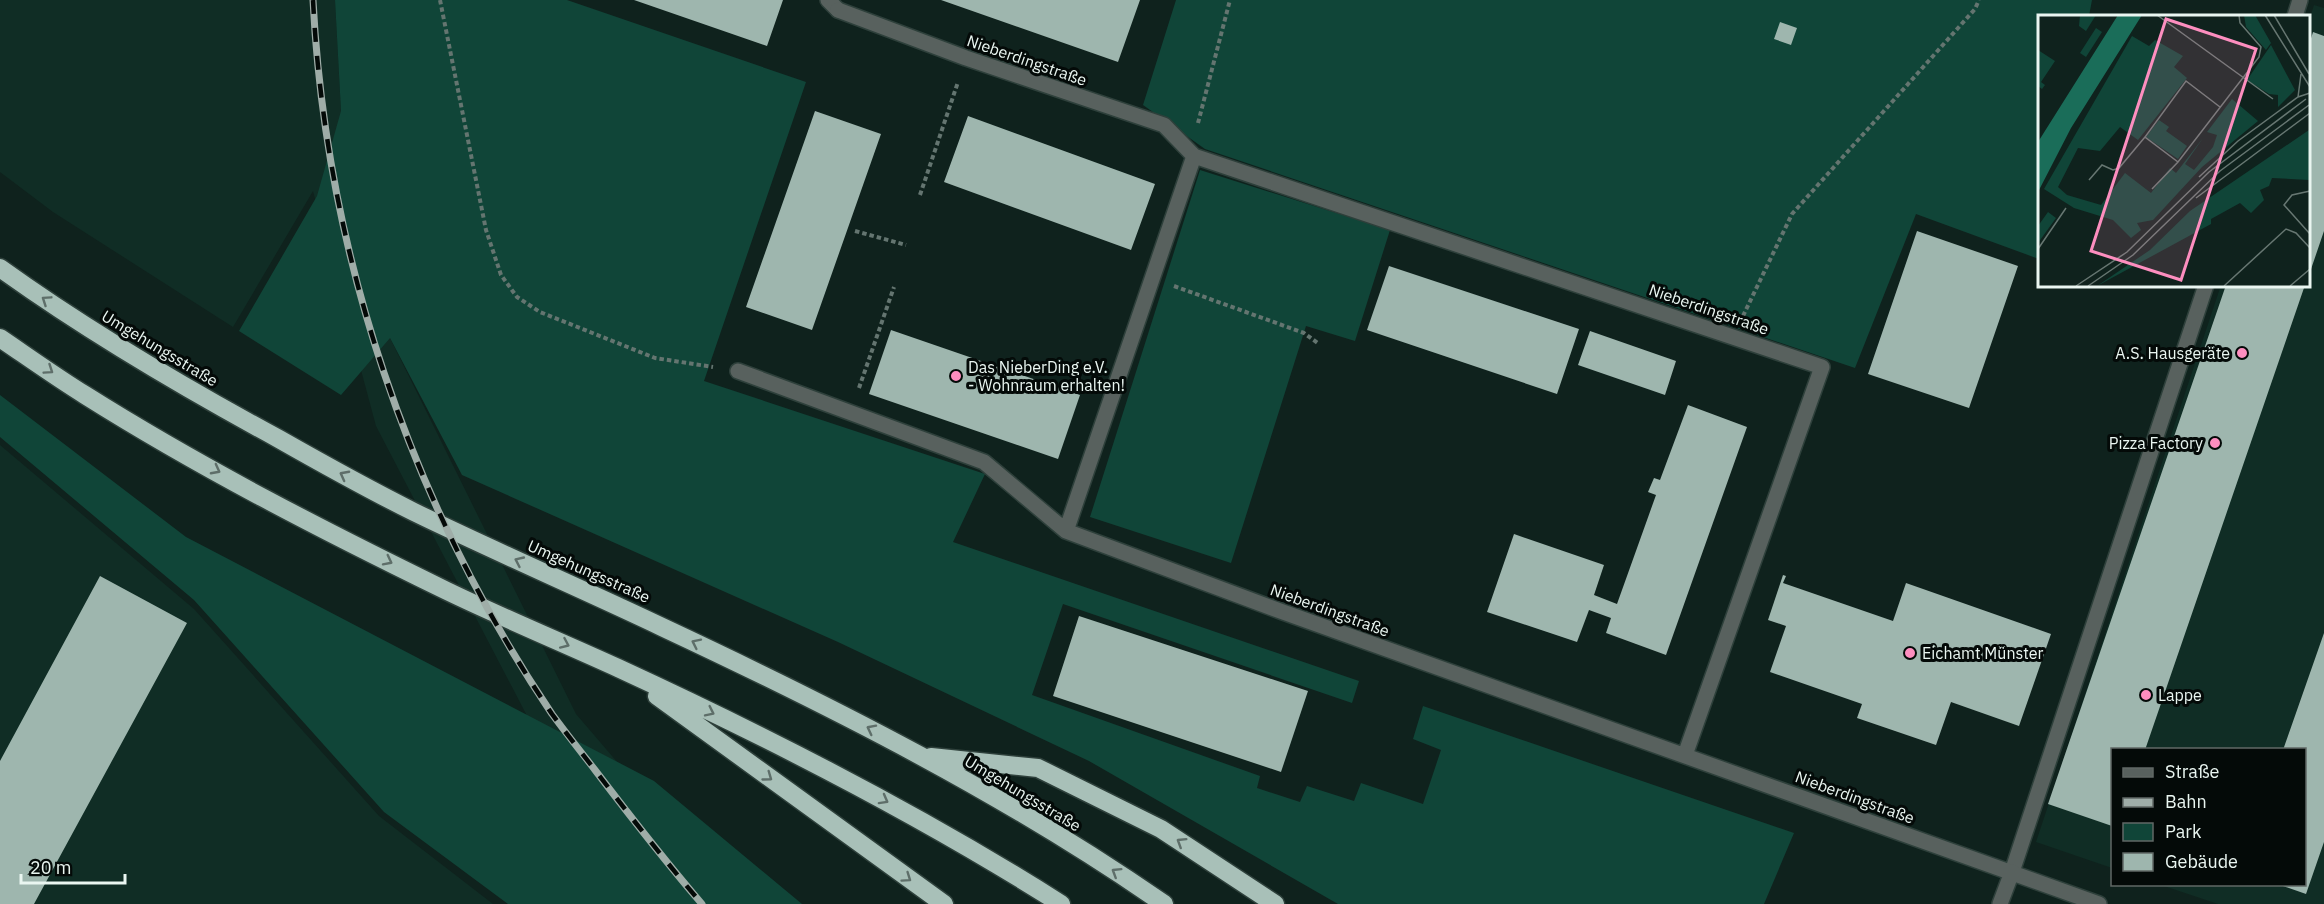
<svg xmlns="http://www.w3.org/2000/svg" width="2324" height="904" font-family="'IBM Plex Sans',sans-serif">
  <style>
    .built { fill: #102d25 }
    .green { fill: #104538 }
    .building { fill: #9eb6ae }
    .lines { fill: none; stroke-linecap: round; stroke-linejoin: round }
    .lane-casing { stroke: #2e403b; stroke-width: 18 }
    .street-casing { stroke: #2e403b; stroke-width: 18 }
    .highway-casing { stroke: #2e403b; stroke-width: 21 }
    .path { stroke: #647570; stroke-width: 4; stroke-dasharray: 4.5 3; stroke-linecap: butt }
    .lane { stroke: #58615e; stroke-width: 15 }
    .street { stroke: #58615e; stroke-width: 15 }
    .highway { stroke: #a8c0b8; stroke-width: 18 }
    .rail-casing { stroke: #9fada8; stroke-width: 7 }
    .rail { stroke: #040a08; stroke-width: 4.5; stroke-dasharray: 14; stroke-linecap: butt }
    .oneway { stroke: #5e6e69 }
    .poi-dot { fill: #fd8ebf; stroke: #040a08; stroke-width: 2 }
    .labels { text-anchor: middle; stroke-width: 6; stroke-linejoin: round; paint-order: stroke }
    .street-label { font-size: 16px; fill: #eaf6f1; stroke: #040a08 }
    .poi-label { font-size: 16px; fill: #eaf6f1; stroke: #040a08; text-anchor: start }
    .inset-road { fill: none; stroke: #677772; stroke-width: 1.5 }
    .view { fill: #fd8ebf; fill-opacity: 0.15; stroke: #fd8ebf; stroke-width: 3 }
    .inset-edge { fill: none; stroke: #eaf6f1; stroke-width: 3 }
  </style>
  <rect width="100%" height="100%" fill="#0f221d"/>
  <path class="built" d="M0,0H335L341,111L390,338L576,714L739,904L537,735L376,426L313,191L233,327L53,212L0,172Z
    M2314,5L2324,8V904H2218L2161,885L2304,884V750H2112V868L2036,842L2221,285H2308V23Z
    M0,445L194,609L379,816L493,904H0Z"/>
  <path class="green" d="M335,0H567L806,82L704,381L985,474L953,542L1359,681L1352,703L1063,604L1032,695L1260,776L1257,788L1300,802L1307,786L1354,801L1361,783L1423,804L1441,750L1413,739L1423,706L1794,833L1764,904H1338L1089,761L838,642L462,475L390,338L341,395L239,331L317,196L341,111Z
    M1176,0H2092L2089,16H2039V259L1916,214L1855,368L1205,149L1143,105Z
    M1200,170L1390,230L1355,341L1306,326L1231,563L1090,517Z
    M0,395L186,537L654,781L802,904H508L384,812L194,600L0,437Z"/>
  <path class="building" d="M634,0H783L767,46Z
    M941,0H1140L1118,62Z
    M1780,22L1797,28L1791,45L1774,39Z
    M2313,32L2324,36V231L2308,278V48Z
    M815,111L881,134L812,330L746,307Z
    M968,116L1155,184L1131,250L944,182Z
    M1917,231L2018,266L1969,408L1868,374Z
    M1389,266L1579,329L1557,394L1367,330Z
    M2226,285H2305L2145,750H2112V826L2048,804Z
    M891,330L1080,395L1058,459L869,394Z
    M1590,331L1676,361L1665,395L1578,365Z
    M1688,405L1747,427L1666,655L1606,633L1611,618L1589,610L1577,642L1487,612L1514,534L1604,565L1594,595L1617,604L1656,495L1648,492L1654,478L1660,480Z
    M1783,575L1786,576L1783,583L1893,621L1906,583L2051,634L2019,726L1951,702L1936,745L1857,718L1862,704L1770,672L1786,626L1768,620Z
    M100,576L187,623L34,904H0V761Z
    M1079,616L1308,691L1281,772L1053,696Z
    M2324,633V842L2306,894L2280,885L2304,884V750H2283Z"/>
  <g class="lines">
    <defs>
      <path id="lane" d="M828,0L838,10
        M2295,16L2300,0
        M2012,872L2206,285"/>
      <path id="street" d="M838,10L966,58L1164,125L1194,156
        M738,371L984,462L1066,531L1283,612L2099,904
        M1066,531L1194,156L1822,367L1685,755
        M2000,904L2012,872"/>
      <path id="highway" d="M0,268C89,332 183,387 279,439C323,464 368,489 414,512C496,552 580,588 662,627C835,708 1007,795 1164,904
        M0,338C28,357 56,377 85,395C201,468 324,531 447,591C503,618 561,642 618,668C770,738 919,814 1061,904
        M657,696L944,904
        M931,757L1038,768L1161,829L1275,904"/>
    </defs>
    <use href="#lane" class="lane-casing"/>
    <use href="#street" class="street-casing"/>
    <use href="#highway" class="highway-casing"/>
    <path class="path" d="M440,0L486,230L501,275L517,297L540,312L655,358L713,367
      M1198,123L1230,0
      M920,195L958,82
      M855,231L906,245
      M1174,286L1304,333L1319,344
      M1743,316L1792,214L1975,9L1979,0
      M859,388L894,287"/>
    <use href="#lane" class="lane"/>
    <use href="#street" class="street"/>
    <use href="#highway" class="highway"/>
    <defs>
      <path id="rail" d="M313,0C326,254 410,503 552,714C566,733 581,752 595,770C630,816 665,861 702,904"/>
    </defs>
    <use href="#rail" class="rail-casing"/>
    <use href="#rail" class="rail"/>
  </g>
  <defs><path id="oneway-chevron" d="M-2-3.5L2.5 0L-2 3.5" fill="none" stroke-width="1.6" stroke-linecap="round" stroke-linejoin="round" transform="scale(1.5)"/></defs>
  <g class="oneway">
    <use href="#oneway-chevron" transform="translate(46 300) rotate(-146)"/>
    <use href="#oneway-chevron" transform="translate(49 370) rotate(34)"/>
    <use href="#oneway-chevron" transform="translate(216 470) rotate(28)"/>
    <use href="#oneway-chevron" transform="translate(344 475) rotate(-152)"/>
    <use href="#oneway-chevron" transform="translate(388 561) rotate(27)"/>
    <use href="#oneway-chevron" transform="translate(519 561) rotate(-155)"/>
    <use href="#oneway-chevron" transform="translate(696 643) rotate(-154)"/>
    <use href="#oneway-chevron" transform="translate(565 644) rotate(24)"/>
    <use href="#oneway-chevron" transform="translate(710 712) rotate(26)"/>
    <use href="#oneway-chevron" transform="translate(871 729) rotate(-153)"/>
    <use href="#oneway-chevron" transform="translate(768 777) rotate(36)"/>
    <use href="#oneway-chevron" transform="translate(884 800) rotate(29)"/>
    <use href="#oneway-chevron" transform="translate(1181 842) rotate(-148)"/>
    <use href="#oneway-chevron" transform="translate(1116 872) rotate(-148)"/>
    <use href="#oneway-chevron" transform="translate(907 878) rotate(35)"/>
  </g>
  <g class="poi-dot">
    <circle cx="2242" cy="353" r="6"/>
    <circle cx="956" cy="376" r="6"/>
    <circle cx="2215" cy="443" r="6"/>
    <circle cx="1910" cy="653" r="6"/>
    <circle cx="2146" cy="695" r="6"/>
  </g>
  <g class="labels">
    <g class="street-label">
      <text transform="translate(1027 60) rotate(19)" y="6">Nieberdingstraße</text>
      <text transform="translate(1709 309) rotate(19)" y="6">Nieberdingstraße</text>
      <text transform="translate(160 348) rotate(31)" y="6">Umgehungsstraße</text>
      <text transform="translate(589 571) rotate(24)" y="6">Umgehungsstraße</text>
      <text transform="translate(1330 610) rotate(20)" y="6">Nieberdingstraße</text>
      <text transform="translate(1023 793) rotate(31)" y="6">Umgehungsstraße</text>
      <text transform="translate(1855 797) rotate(20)" y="6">Nieberdingstraße</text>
    </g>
    <g class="poi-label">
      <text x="2230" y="359" text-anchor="end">A.S. Hausgeräte</text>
      <text x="968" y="373">Das NieberDing e.V.<tspan x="968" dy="18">- Wohnraum erhalten!</tspan></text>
      <text x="2203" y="449" text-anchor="end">Pizza Factory</text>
      <text x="1922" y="659">Eichamt Münster</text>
      <text x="2158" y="701">Lappe</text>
    </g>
  </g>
  <g transform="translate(2038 15)">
    <rect width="272" height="272" fill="#0f221d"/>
    <path d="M42,0H58L48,16L41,11ZM206,0H217L233,28L228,35L208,12ZM58,13L64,17L48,42L42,38ZM94,21L111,31L117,25L145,41L136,52L149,63L100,125L82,112L62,136L40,133L20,172L29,180L63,190L87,158L113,178L132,153L138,158L165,123L147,149L156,155L175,132L179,120L169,117L194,84L220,106L164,152L115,205L99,208L103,215L93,223L75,205L36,193L6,174ZM233,30L257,75L240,92V80L231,79L209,65ZM0,35L17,46L3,67L7,70L4,74L0,71ZM121,105L131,112L128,116L149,131L140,144L108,122ZM271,115V165L234,163L231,171L222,175L226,185L213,198L202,188L173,204V209L59,271L112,235L152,196ZM10,197L18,203L0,228V211Z" fill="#104538"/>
    <path d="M80,0H104L33,113L0,177V127Z" fill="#1a6d59"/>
    <path class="inset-road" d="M119,0L235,84M227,0L272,72M236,0L271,59M260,82L263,59M140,147L107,122L148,66L182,92M161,162L200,126L260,82L272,78M51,165L64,150L75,155L81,153L107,122M114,174L140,147L221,42L223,32L202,8L201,0M272,176L254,180L246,190L272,219M158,183L272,98M0,234L28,193M38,271L89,237L171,157L268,84M50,271L95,240L182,156L271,90M186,271L248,214L258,218L272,233M252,271L272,254"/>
    <path class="view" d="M128,4L218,34L143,265L53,236Z"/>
    <rect width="272" height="272" class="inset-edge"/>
  </g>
  <rect x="2111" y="748" width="195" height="138" fill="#040a08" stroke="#606865" stroke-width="1.5"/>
  <rect x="2123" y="768" width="30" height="9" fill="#58615e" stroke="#606865" stroke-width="1.5"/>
  <text x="2165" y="778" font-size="18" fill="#eaf6f1">Straße</text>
  <rect x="2123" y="798" width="30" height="9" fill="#9fada8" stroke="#606865" stroke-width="1.5"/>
  <text x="2165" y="808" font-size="18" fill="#eaf6f1">Bahn</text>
  <rect x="2123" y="823" width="30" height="18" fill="#104538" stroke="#606865" stroke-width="1.5"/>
  <text x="2165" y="838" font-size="18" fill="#eaf6f1">Park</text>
  <rect x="2123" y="853" width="30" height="18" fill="#9eb6ae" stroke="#606865" stroke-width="1.5"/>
  <text x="2165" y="868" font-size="18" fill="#eaf6f1">Gebäude</text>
  <path d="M21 874v9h104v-9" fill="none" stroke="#eaf6f1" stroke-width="3"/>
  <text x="30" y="874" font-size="18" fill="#eaf6f1" stroke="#040a08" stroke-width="4.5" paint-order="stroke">20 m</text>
</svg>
